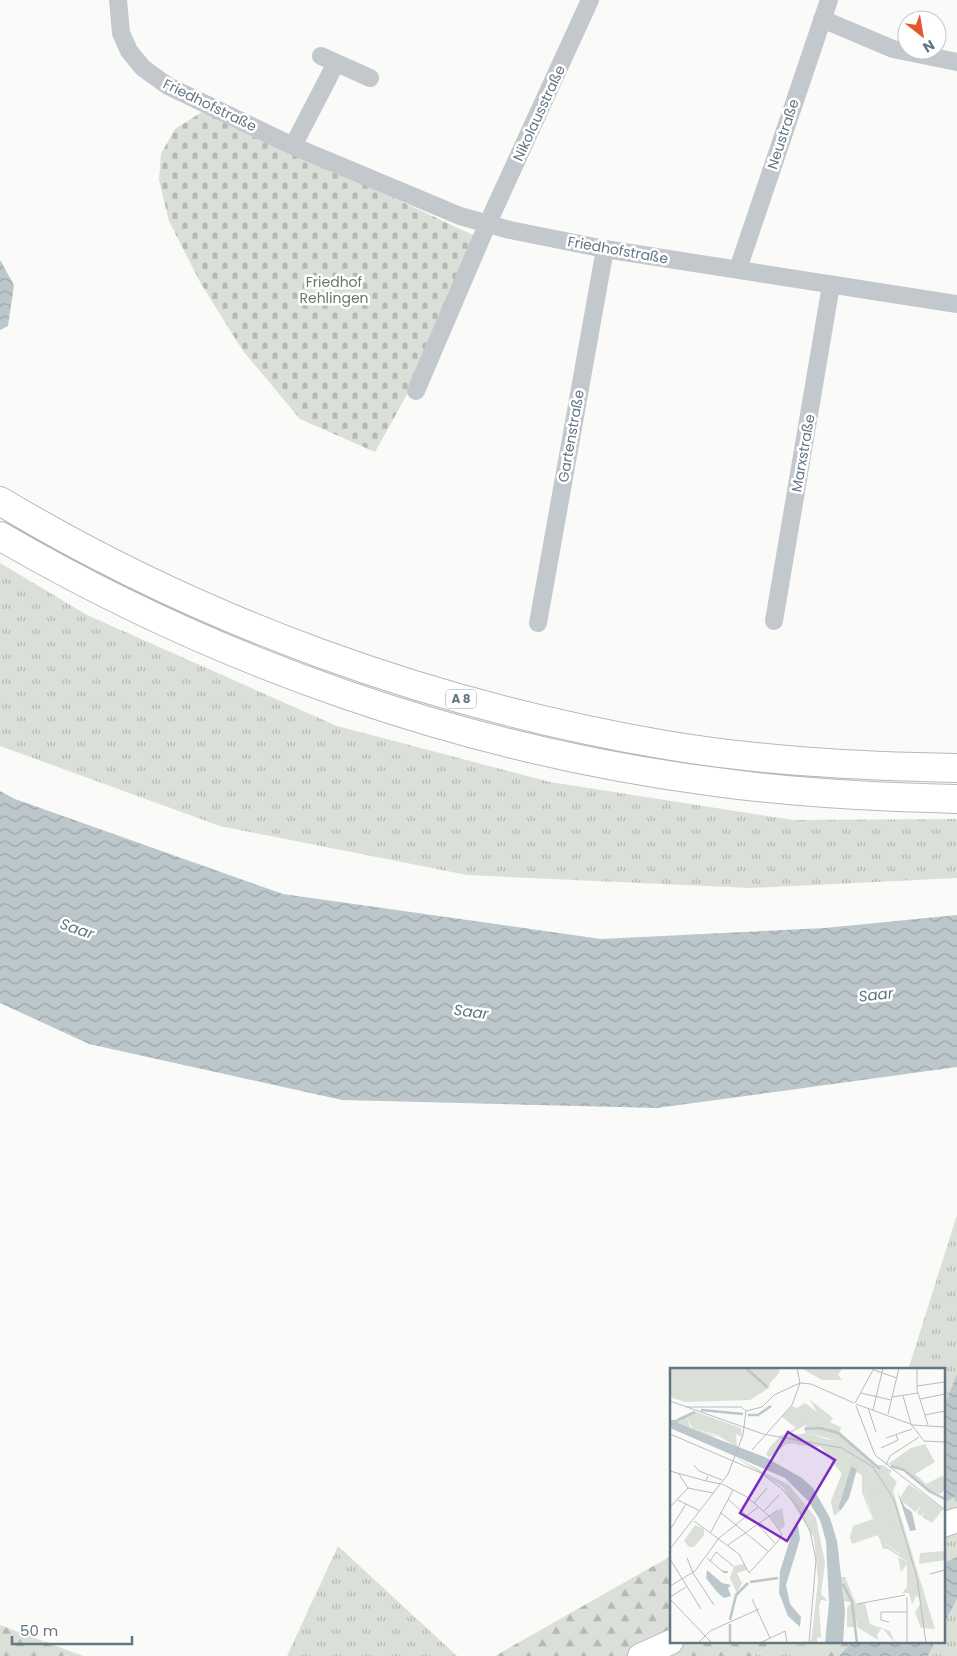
<svg xmlns="http://www.w3.org/2000/svg" width="957" height="1656" font-family="Poppins,sans-serif">
  <style>
    .grass { fill: url(#grass-tufts) }
    .forest { fill: url(#forest-firs) }
    .cemetery { fill: url(#cemetery-stones) }
    .water { fill: url(#water-waves) }
    .lines { fill: none; stroke-linecap: round; stroke-linejoin: round }
    .stream { stroke: #bbc7cb; stroke-width: 5 }
    .secondary-casing { stroke: #b3babf; stroke-width: 26 }
    .motorway-casing { stroke: #b4b9bd; stroke-width: 30 }
    .minor { stroke: #c3c8cc; stroke-width: 18 }
    .secondary { stroke: #fff; stroke-width: 24 }
    .motorway { stroke: #fff; stroke-width: 28 }
    .labels { text-anchor: middle; stroke-width: 5; stroke-linejoin: round; paint-order: stroke }
    .shield { fill: #fff; stroke: #939fa8; stroke-width: 1 }
    .shield-label { font-size: 12px; font-weight: bold; fill: #657683 }
    .street-label { font-size: 14px; fill: #657683; stroke: #fff }
    .park-label { font-size: 14px; fill: #687a64; stroke: #fff }
    .water-label { font-size: 15px; font-style: italic; fill: #60757c; stroke: #fff }
    .inset-river { fill: none; stroke: #bbc7cb; stroke-width: 2.5 }
    .inset-road { fill: none; stroke: #b5bdc2; stroke-width: 1 }
    .view { fill: #7b2cbf; fill-opacity: 0.15; stroke: #7b2cbf; stroke-width: 2.5 }
    .inset-edge { fill: none; stroke: #657683; stroke-width: 2.5 }
  </style>
  <defs>
    <pattern id="grass-tufts" width="24" height="20" patternUnits="userSpaceOnUse" patternTransform="scale(1.25)"><rect width="24" height="20" fill="#dadfd7"/><path d="M3 7l-1-3M5 7V3M7 7l1-3M15 17l-1-3M17 17v-4M19 17l1-3" fill="none" stroke="#b4b9b4"/></pattern>
    <pattern id="forest-firs" width="22" height="20" patternUnits="userSpaceOnUse" patternTransform="scale(1.25)"><rect width="22" height="20" fill="#dadfd7"/><path d="M5 1l3.5 6h-7zM16 11l3.5 6h-7z" fill="#b4b9b4"/></pattern>
    <pattern id="cemetery-stones" width="16" height="16" patternUnits="userSpaceOnUse" patternTransform="scale(1.25)"><rect width="16" height="16" fill="#dadfd7"/><path d="M2 7V4a2 2 0 0 1 4 0v3zM10 15v-3a2 2 0 0 1 4 0v3z" fill="#b4b9b4"/></pattern>
    <pattern id="water-waves" width="16" height="10" patternUnits="userSpaceOnUse" patternTransform="scale(1.25)"><rect width="16" height="10" fill="#bbc7cb"/><path d="M0 5q4-4 8 0t8 0" fill="none" stroke="#9ca6aa"/></pattern>
  </defs>
  <rect width="100%" height="100%" fill="#fafaf8"/>
  <path class="grass" d="M0,563L87,615L337,726L550,782L793,820L957,819V878L751,888L467,875L220,826L0,746Z
    M957,1215V1374L943,1408V1370H908Z
    M957,1496V1559L943,1564V1503Z
    M338,1546L457,1656H287Z
    M957,1599V1656H928L935,1642H943V1626Z
    M783,1642H826L811,1656H752Z"/>
  <path class="forest" d="M671,1556V1642H783L752,1656H495Z
    M0,1625L83,1656H0Z
    M826,1642H852L839,1656H811Z"/>
  <path class="cemetery" d="M205,110L475,236L410,389L375,452L300,419L243,351L200,282L169,221L159,180L161,154L175,129Z"/>
  <path class="water" d="M0,260L14,285L8,326L0,330Z
    M0,791L15,799L283,894L601,939L825,928L957,915V1067L657,1108L342,1100L89,1044L0,1003Z
    M957,1374V1496L943,1503V1408Z
    M957,1557V1599L943,1626V1563Z
    M852,1642H935L928,1656H839Z"/>
  <g class="lines">
    <path class="stream" d="M957,1493V1499"/>
    <defs>
      <path id="secondary" d="M943,1525L957,1520
        M640,1656L671,1642"/>
      <path id="motorway" d="M0,501C202,622 429,704 660,744C758,761 858,766 957,768
        M0,536C218,663 465,750 716,782C796,793 876,797 957,799"/>
    </defs>
    <use href="#secondary" class="secondary-casing"/>
    <use href="#motorway" class="motorway-casing"/>
    <path class="minor" d="M118,0L121,33L129,51L143,68L168,86L293,146L460,216L510,230L605,249L957,304
      M822,19L893,49L957,62
      M321,56L370,78
      M293,146L336,63
      M738,269L829,0
      M416,391L487,225L590,0
      M774,621L831,285
      M538,623L605,249"/>
    <use href="#secondary" class="secondary"/>
    <use href="#motorway" class="motorway"/>
  </g>
  <g class="labels">
    <rect class="shield" x="446" y="689.5" width="30" height="19" rx="4"/>
    <g class="shield-label">
      <text x="461" y="703">A 8</text>
    </g>
    <g class="street-label">
      <text transform="translate(210 105) rotate(26)" y="5">Friedhofstraße</text>
      <text transform="translate(539 113) rotate(-65)" y="5">Nikolausstraße</text>
      <text transform="translate(783 134) rotate(-72)" y="5">Neustraße</text>
      <text transform="translate(618 250) rotate(10)" y="5">Friedhofstraße</text>
      <text transform="translate(571 436) rotate(-80)" y="5">Gartenstraße</text>
      <text transform="translate(803 453) rotate(-80)" y="5">Marxstraße</text>
    </g>
    <g class="park-label">
      <text x="334" y="287">Friedhof<tspan x="334" dy="16">Rehlingen</tspan></text>
    </g>
    <g class="water-label">
      <text transform="translate(77 929) rotate(19)" y="5">Saar</text>
      <text transform="translate(876 995) rotate(-6)" y="5">Saar</text>
      <text transform="translate(471 1012) rotate(7)" y="5">Saar</text>
    </g>
  </g>
  <g transform="translate(670 1368)">
    <rect width="275" height="275" fill="#fafaf8"/>
    <path d="M139,31L163,50L160,54L172,60L169,63L158,57L156,61L138,56L115,68L139,65L165,74L116,76L99,90L96,86L100,79L110,68L126,60L112,49L122,38L127,40L135,35L147,44ZM65,89L119,117L146,150L155,195L151,226L158,233L151,232L149,238L151,269L147,270V275H141L148,213L144,170L113,119ZM198,100L206,115L209,109L218,124L229,158L223,162L232,166L236,182L232,187L210,172L208,167L182,176L180,169L183,158L203,151L194,121V102ZM172,105L178,108L168,141L171,142L164,148L161,133ZM239,116L273,141L262,155L252,149L255,143L251,148L247,145L251,138L245,144L232,133L231,128ZM228,189L241,196L246,217L237,219V196L231,204ZM74,196L77,202L67,205L72,215L67,225L60,210L64,198ZM195,235L200,256L220,263L225,275L213,261L187,259L186,251V259H177V240L180,236Z" fill="#dadfd7"/>
    <path d="M0,0H108L110,4L100,15L99,20L80,32L15,34L0,29ZM131,0H173L168,7L172,12H152ZM24,43L26,44L17,49L20,59L51,70L33,66L2,53ZM138,55L155,61L158,57L169,63L207,97H213L222,103L219,106L227,114L223,123L265,261L251,260L245,245L250,236L249,229L246,228L242,236L239,225H232L237,219L246,217L241,196L218,181H213L210,172L229,186L236,182L232,168L226,167L223,161L229,158L218,125L210,124L209,118L212,117L209,110L206,115L199,101L194,102V121L202,151L192,124V107L186,104L187,101L181,98L178,108L172,106L151,79L127,77L126,70L164,72L139,65L119,70L136,65L134,61ZM255,76L265,94L245,106L256,116L272,108L275,110V122L270,126L259,123L234,103L218,96L241,80ZM171,209H175L186,236L174,233ZM200,258L211,262L207,266L208,272L187,259Z" fill="#dadfd7"/>
    <path d="M275,183V192L249,196L250,185Z" fill="#dadfd7"/>
    <path d="M112,140L115,158L110,162L100,148Z" fill="#dadfd7"/>
    <path d="M26,44L71,60L72,69L66,66L67,79L47,67L22,60L17,49Z" fill="#dadfd7"/>
    <path d="M25,157L34,161V167L24,179H19L14,173Z" fill="#dadfd7"/>
    <path d="M0,52H8V55L22,61L97,90L132,110L143,120L160,150L167,173L175,243L173,275H155L159,235L156,173L150,152L139,134L115,110L0,60ZM181,98L187,101L179,130L171,142L168,141ZM227,123L235,139L242,144L246,162L240,163ZM128,157L130,171L116,217L120,236L131,249L130,259L118,248L109,225L110,203L124,159ZM37,202L52,215L61,217L58,220L61,228L54,230L47,224L36,210Z" fill="#bbc7cb"/>
    <path class="inset-river" d="M76,0L97,19M31,42L73,46M78,47H88L101,38M8,52L25,44M135,61L150,60L168,65L210,101M221,98L234,102L259,123L275,131M80,214L108,210M173,216L182,234L187,275M60,252L66,227L78,215M60,275V256"/>
    <path class="inset-road" d="M247,0V22L258,57M204,2L227,10M247,18L275,14M191,25L221,32M233,28L241,56M222,29L248,25M250,31L275,26M0,33L93,66L172,80L203,99L224,132L247,210L256,275M185,35L204,0M186,36L243,57L275,59M186,38L205,87L275,142M17,39H71L76,43M198,40L206,64M203,42L213,0M218,46L229,0M255,47L275,43M241,56L254,73L275,74M0,66L91,105L111,120L127,138L140,163L146,192L139,275M216,70L242,61M211,80L228,72L226,66M82,82L122,37L130,15L141,16L184,35M24,97L29,103L52,112M216,97L220,88L249,69M0,103L36,113L38,108M9,106L18,120M36,113L51,116M58,131L77,148M8,132L30,143M84,135L97,120M0,139L18,120L43,125M94,143L109,127M50,144L99,184M24,153L69,186L79,205L109,172L112,166L99,148L77,129L52,116M87,156L105,175M0,162L16,136M41,164L63,122M58,177L108,142M0,181L58,106L73,67L76,43L92,39L104,27L130,15L127,0M17,190L23,205L44,237M37,190L52,203L58,204L54,205L52,203M0,191L31,241M40,193L46,184L63,198M260,206L275,202M0,218L25,203L49,170L88,139M0,229L16,219M237,229V275M0,231L42,275M82,231L100,270M187,236L235,227M219,254L211,252V244H237M28,275L40,263L89,241M90,275L115,263L117,275"/>
    <path class="view" d="M118,64L165,92L117,173L70,145Z"/>
    <rect width="275" height="275" class="inset-edge"/>
  </g>
  <g transform="translate(922 35) rotate(149)"><circle r="24" fill="#ffffff" stroke="#c1c8cd"/>
  <path d="M0-4L9 19L0 12L-9 19Z" fill="#e4572e"/>
  <text y="-8" font-size="14" font-weight="bold" text-anchor="middle" fill="#657683">N</text>
  </g>
  <path d="M12 1636v8h120v-8" fill="none" stroke="#657683" stroke-width="2.5"/>
  <text x="20" y="1636" font-size="15" fill="#657683" stroke="#ffffff" stroke-width="4" paint-order="stroke">50 m</text>
</svg>
